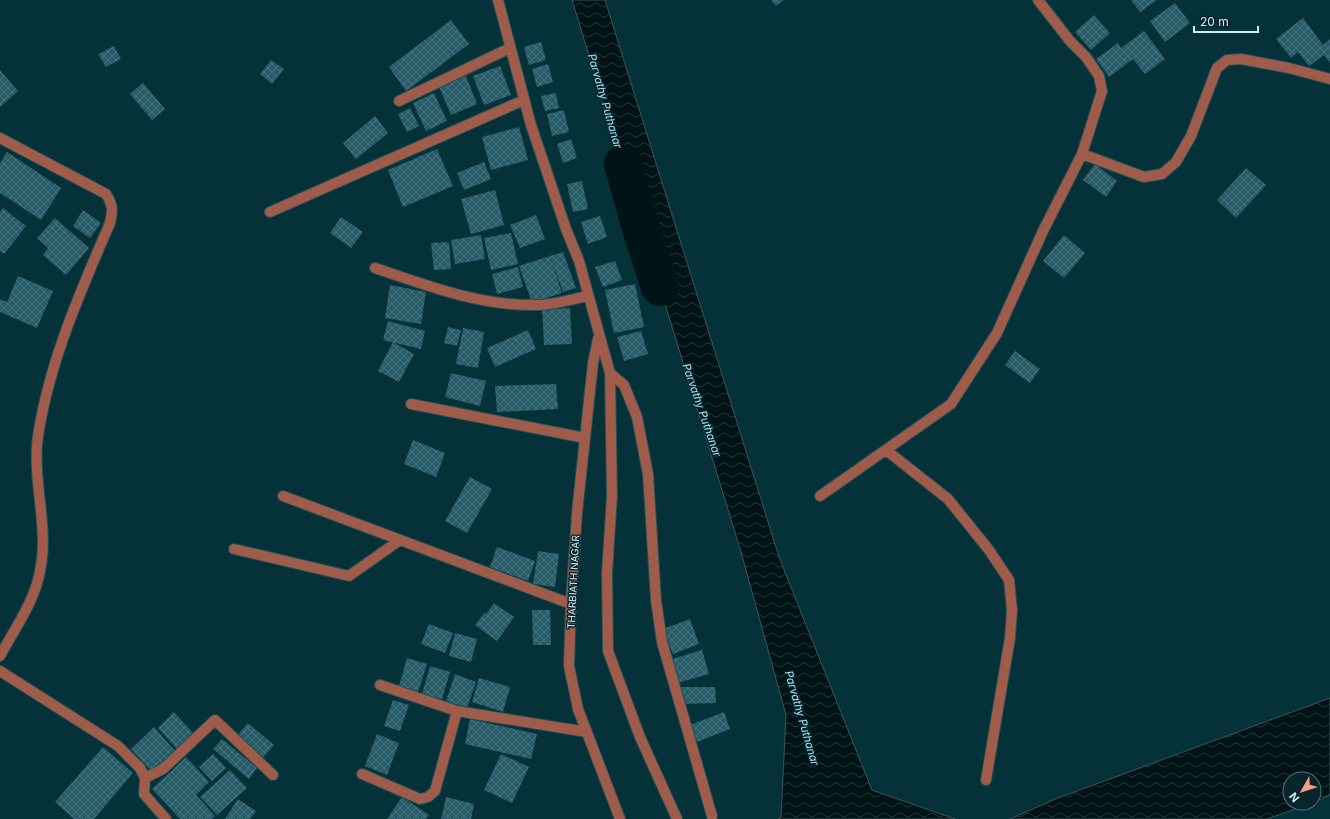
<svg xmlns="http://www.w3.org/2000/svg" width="1330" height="819" font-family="Inter,sans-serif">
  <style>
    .water { fill: url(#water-waves); stroke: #3e5458 }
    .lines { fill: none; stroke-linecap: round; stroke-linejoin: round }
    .river { stroke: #001317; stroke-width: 38 }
    .building { fill: url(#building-cross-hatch) }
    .minor-casing { stroke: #254f56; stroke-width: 12 }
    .minor { stroke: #a05c4b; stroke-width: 10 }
    .labels { text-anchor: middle; stroke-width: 3; stroke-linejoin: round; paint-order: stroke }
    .street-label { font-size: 10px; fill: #cfeaf1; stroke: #09252c }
    .water-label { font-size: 11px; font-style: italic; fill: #a2e5f6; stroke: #09252c }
  </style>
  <defs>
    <pattern id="water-waves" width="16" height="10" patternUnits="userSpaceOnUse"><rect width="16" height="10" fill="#001317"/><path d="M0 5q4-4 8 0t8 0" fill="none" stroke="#243639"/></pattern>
    <pattern id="building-cross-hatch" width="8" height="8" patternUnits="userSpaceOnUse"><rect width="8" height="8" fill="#285c68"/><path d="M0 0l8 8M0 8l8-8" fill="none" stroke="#46747e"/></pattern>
  </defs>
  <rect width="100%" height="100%" fill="#053139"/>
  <path class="water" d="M572,0H605L779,557L872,790L955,819H778L781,817L786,715L741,552Z
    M1330,698V795L1314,802V779H1290V803H1312L1267,819H1010L1058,798Z"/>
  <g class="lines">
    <path class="river" d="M623,164L640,225L660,287"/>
  </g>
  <path class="building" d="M771,0H784L776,6Z
    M1131,0H1157L1140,12Z
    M1175,3L1190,23L1165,42L1150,21Z
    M1094,15L1110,33L1091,50L1075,32Z
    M1303,18L1323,45L1330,39V63L1324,55L1309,66L1298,52L1291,58L1276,39Z
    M451,20L469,44L406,91L389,67Z
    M1144,31L1165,59L1145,74L1133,59L1109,77L1096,59L1118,43L1121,48Z
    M541,42L546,60L529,65L524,47Z
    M114,46L121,59L106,67L98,54Z
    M271,60L284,69L272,84L260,74Z
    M548,64L553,82L537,87L532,69Z
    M500,66L511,95L484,105L473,76Z
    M0,70L18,91L0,107Z
    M466,76L477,104L451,115L439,87Z
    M143,83L165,109L152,120L130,94Z
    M434,93L447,121L426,131L413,103Z
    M556,93L559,108L545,111L541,96Z
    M410,108L419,126L407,132L398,114Z
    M564,110L569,132L552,136L547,114Z
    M375,116L388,133L356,159L343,143Z
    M519,127L528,160L491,170L482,137Z
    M571,139L577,158L563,163L557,144Z
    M437,149L453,186L403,207L388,170Z
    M7,152L61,188L41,220L0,193V163Z
    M484,162L491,179L464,190L457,173Z
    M1095,164L1117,181L1106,197L1083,180Z
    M1246,168L1266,185L1236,218L1217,200Z
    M582,181L588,209L573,212L567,184Z
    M495,190L504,225L471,234L461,199Z
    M3,208L26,226L4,254L0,251V212Z
    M83,210L101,223L90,238L73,226Z
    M536,215L545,239L520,248L510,225Z
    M600,216L607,237L588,244L581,222Z
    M341,217L363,232L351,248L330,233Z
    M55,218L89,248L66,275L43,255L48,248L37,238Z
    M511,233L518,264L491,270L484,238Z
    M481,235L485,259L455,264L451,240Z
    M1064,235L1085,253L1064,278L1043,261Z
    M449,242L451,269L434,270L431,243Z
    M563,252L576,288L563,292L550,256Z
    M550,256L562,293L532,303L519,266Z
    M615,261L622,280L603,287L595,267Z
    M518,267L523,287L497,294L492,274Z
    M18,276L53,291L37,328L0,312V299L7,302Z
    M635,284L644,327L614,333L605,290Z
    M390,285L426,292L421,324L385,318Z
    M570,308L572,344L544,345L542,309Z
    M388,321L425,331L421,349L383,340Z
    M448,327L461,330L457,346L444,343Z
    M463,328L484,332L478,368L456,364Z
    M528,330L536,349L495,367L487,348Z
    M641,331L648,354L624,361L617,337Z
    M393,342L414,354L399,382L378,371Z
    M1015,351L1040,369L1030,383L1005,365Z
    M451,373L486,381L480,406L445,397Z
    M556,384L558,409L497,412L495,386Z
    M413,440L445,453L436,477L404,464Z
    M470,477L492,489L467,533L445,521Z
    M497,547L535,561L528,581L490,567Z
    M538,551L559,554L555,587L533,584Z
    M494,603L514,617L497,641L475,625L484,613L486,614Z
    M532,610H550L551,645H533Z
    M690,619L699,644L673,654L663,629Z
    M429,624L453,633L445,653L421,644Z
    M455,633L477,639L471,662L449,656Z
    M702,650L709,674L677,683L669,660Z
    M407,658L427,664L418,692L399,686Z
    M430,666L450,672L442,699L422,694Z
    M455,674L476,682L467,708L446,701Z
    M479,678L510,687L503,712L472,702Z
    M681,687H715L716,703L682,704Z
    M393,700L409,705L400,731L384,726Z
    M174,712L195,735L178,750L158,728Z
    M724,712L730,729L697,742L690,725Z
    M470,719L537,734L531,759L465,744Z
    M248,723L274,745L261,760L235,738Z
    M154,727L175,751L152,772L131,749Z
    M377,734L399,743L387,775L365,766Z
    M222,739L257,768L249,779L213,749Z
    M103,747L133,773L94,819H74L55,802Z
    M213,754L226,768L212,781L199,767Z
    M501,754L529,767L512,803L484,790Z
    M186,757L209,782L196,795L215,816L212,819H180L152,789Z
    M230,770L247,788L217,815L200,797Z
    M402,797L429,815L426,819H387Z
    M446,797L474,804L471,819H441Z
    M238,799L256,811L250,819H225Z"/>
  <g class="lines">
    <defs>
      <path id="minor" d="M498,0L531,125L566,229L579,261L610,373L612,496L607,573L608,651L640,737L677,819
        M399,101L510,48
        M0,138L106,194C113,205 113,211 110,223C81,290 51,358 39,430C30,477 50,525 40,571C35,601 14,630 0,656
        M1082,154L1144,177L1162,174L1176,162L1191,136L1217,68L1227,60L1241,59L1289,68L1330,79
        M270,212L524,100
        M375,268C428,286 480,306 537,305C553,305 572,299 588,296
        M598,339L593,363L577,513L571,604L569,666L578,709L620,819
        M610,373L624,385L637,417L648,474L656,600L662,642L712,816
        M411,404L585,438
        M886,450L948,499L989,550L1009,580L1012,610L1010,638L986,780
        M283,496L571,604
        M820,496L951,404L997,333L1043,231L1082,154L1102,91L1099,76L1086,57L1070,41L1038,0
        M234,549L349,576L400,540
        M0,671L118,746L140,768L145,778L144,794L166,819
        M380,685L457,711L587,732
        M362,774L420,799L428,797L435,791L457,711
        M145,778L163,769L215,720L273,775"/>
    </defs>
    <use href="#minor" class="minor-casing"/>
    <use href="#minor" class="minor"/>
  </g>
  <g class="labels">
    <g class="street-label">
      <text transform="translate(573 582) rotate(-87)" y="4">THARBIATH NAGAR</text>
    </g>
    <g class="water-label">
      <text transform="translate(605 101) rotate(74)" y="4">Parvathy Puthanar</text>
      <text transform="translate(702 410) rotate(71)" y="4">Parvathy Puthanar</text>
      <text transform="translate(802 718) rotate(74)" y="4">Parvathy Puthanar</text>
    </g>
  </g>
  <g transform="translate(1302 791) rotate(231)"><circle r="19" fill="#09252c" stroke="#58747b"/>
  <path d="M0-3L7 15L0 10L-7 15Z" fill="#f49e88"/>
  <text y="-6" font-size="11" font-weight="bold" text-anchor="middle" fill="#cfeaf1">N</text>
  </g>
  <path d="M1194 26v6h64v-6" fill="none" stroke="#cfeaf1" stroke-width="2"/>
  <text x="1200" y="26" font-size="12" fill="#cfeaf1" stroke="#09252c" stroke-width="3" paint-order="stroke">20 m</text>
</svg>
